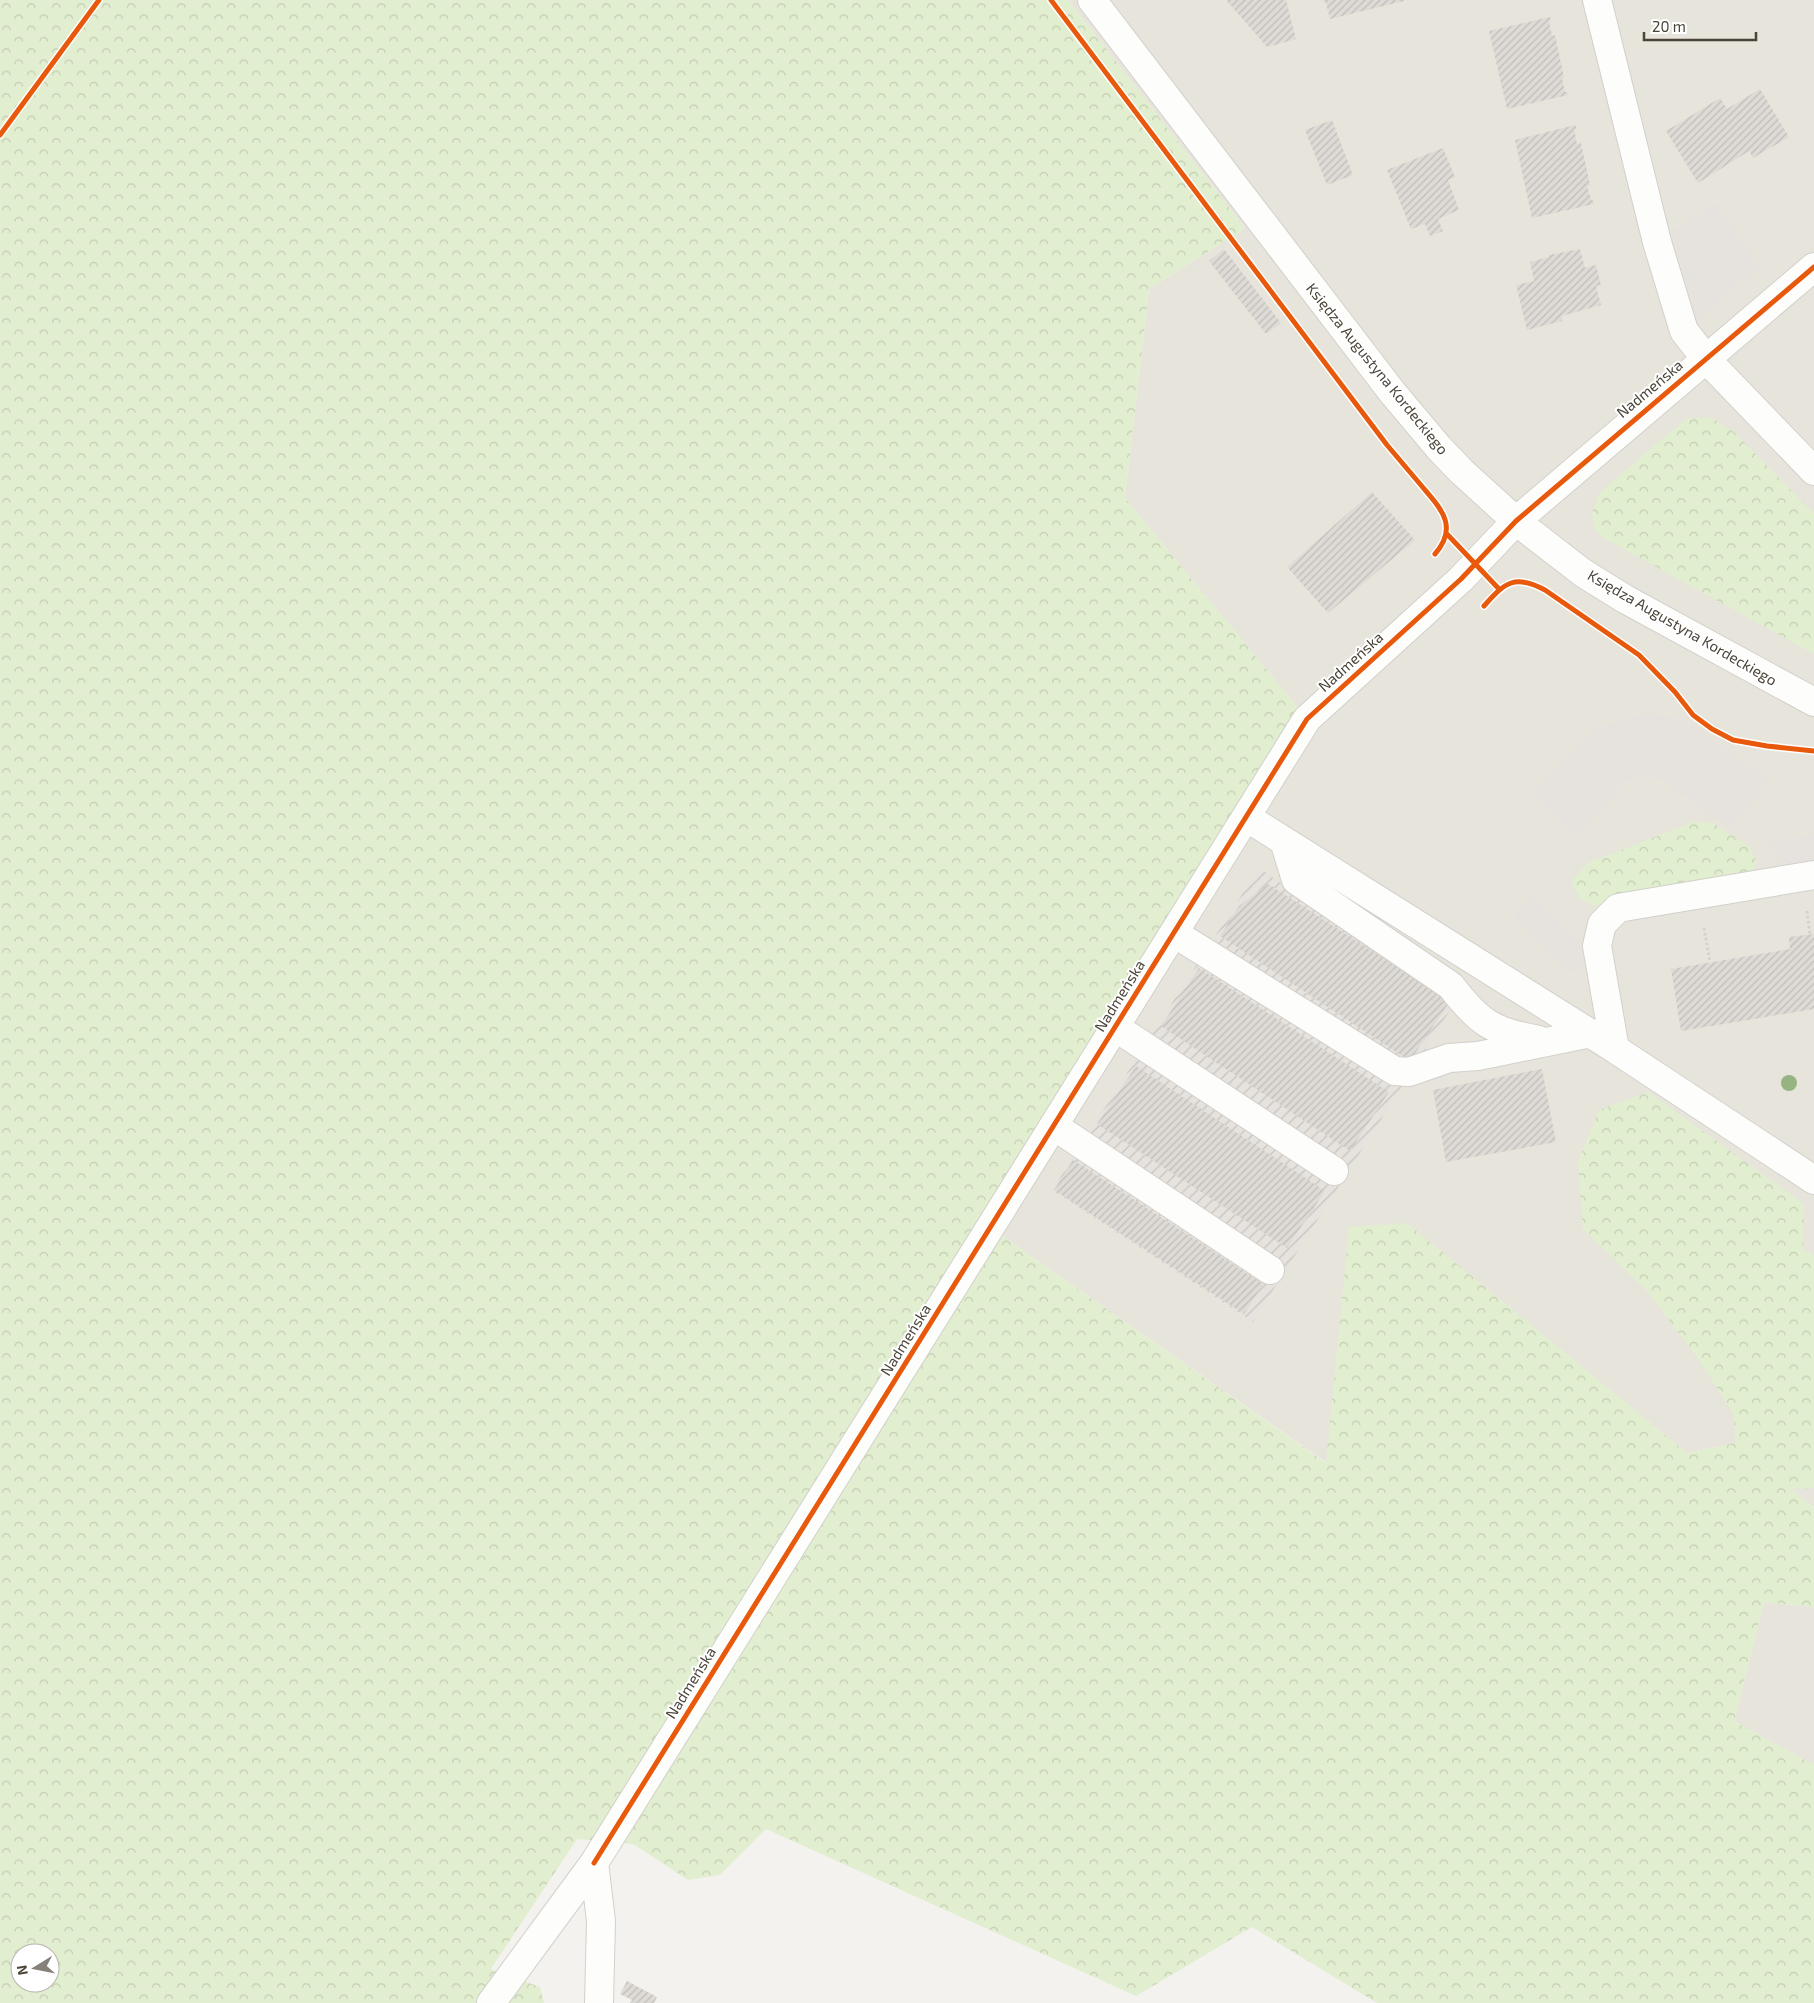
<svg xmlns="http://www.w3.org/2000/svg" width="1814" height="2003" font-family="'Exo 2',sans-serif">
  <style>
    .residential { fill: #e7e4dc }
    .industrial { fill: url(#industrial-furrows) }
    .forest { fill: url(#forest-crowns); fill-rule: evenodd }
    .parking { fill: #e6e3df }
    .building { fill: url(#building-hatch) }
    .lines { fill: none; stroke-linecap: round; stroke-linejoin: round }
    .minor-casing { stroke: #d2d0cb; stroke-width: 30 }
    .path { stroke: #d3d2cc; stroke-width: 3; stroke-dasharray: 2.5 2.5; stroke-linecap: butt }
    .minor { stroke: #fdfdfc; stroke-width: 28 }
    .cycleway-casing { stroke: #fff; stroke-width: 8 }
    .cycleway { stroke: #e8590c; stroke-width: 5 }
    .tree { fill: #96b382 }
    .labels { text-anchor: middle; stroke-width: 4; stroke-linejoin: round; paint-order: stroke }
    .street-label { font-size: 15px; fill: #4b4439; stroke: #fff }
  </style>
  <defs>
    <pattern id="industrial-furrows" width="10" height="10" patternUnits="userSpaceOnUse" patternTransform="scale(1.25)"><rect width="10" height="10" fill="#e6e2de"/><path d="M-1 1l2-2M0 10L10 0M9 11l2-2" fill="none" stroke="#c7c3bf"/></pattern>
    <pattern id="forest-crowns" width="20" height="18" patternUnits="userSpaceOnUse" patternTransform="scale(1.25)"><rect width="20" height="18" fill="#e1eecf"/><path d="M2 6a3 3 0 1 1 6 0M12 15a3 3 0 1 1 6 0" fill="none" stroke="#c3cdb2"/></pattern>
    <pattern id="building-hatch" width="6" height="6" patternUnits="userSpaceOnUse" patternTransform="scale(1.25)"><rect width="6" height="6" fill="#dedbd6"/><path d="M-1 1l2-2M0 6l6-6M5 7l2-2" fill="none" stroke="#c0bdb8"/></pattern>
  </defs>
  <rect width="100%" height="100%" fill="#f4f2ee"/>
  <path class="residential" d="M1068,0H1814V1508L1735,1443L1687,1453L1407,1224L1327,1463L991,1228L1307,719L1125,498L1149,289L1245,228Z
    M1764,1602L1814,1607V1765L1734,1721Z"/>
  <path class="industrial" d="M1259,868L1456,1001L1253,1322L1052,1190Z"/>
  <path class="forest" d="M0,0H1068L1245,228L1149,289L1125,498L1307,719L991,1228L1326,1463L1349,1227L1407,1223L1687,1453L1735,1443L1734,1415L1699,1360L1648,1292L1583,1229L1578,1162L1599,1110L1648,1092L1804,1204L1803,1249L1814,1256V1488L1791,1489L1814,1508V1607L1764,1602L1734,1721L1814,1765V2003H1377L1252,1927L1136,1996L766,1829L720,1875L688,1880L633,1844L577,1839L491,1969L540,1987L544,2003H0ZM20,1953H50V1983H20Z
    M1710,417L1734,432L1814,514V654L1600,536L1595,529L1592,513L1600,492L1686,419Z
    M1693,822L1713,823L1750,847L1757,863L1749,876L1620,899L1593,906L1580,898L1571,882L1588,863Z"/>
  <path class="parking" d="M1718,203L1759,267L1697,320L1672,230Z
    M1651,713L1683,719L1769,780L1731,828L1661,780L1647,776L1627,780L1574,837L1533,794L1595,730L1622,719Z
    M1814,834V863L1786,868L1768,844Z
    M1532,896L1586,948L1589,958L1572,974L1513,917Z"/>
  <path class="building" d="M1226,0H1286L1296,39L1267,47Z
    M1322,0H1404V1L1330,19L1326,3Z
    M1550,17L1551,21H1549L1552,36L1555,35L1564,77L1562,78L1565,92H1567L1568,95L1507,109L1489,31Z
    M1760,89L1789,137L1753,158L1749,151L1698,183L1666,131L1720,98L1727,109Z
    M1332,120L1353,175L1327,185L1305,130Z
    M1575,125L1577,129H1574L1577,144L1581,143L1590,185L1587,186L1591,200H1593L1594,204L1532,218L1515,140Z
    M1443,148L1455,177L1448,180L1459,210L1438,219L1443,231L1430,236L1425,224L1411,229L1387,170Z
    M1224,249L1281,323L1266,334L1209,261Z
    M1580,249L1585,268L1596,265L1601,285L1596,286L1601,305L1562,316V321L1527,330L1516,285L1534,281L1530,262L1549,257V255Z
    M1372,492L1415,540L1328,613L1287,567Z
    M1268,884L1450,1001L1410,1061L1220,936L1239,906Z
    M1814,934V1009L1681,1031L1671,969L1790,949L1789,937Z
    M1199,968L1389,1092L1350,1151L1161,1026Z
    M1136,1066L1325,1191L1287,1248L1097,1124Z
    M1542,1069L1556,1142L1446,1162L1433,1090Z
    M1073,1160L1263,1284L1244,1314L1054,1190Z
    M627,1981L657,1997L654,2003H630L632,2000L620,1994Z"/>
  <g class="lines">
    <defs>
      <path id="minor" d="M1092,0L1392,392L1439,448L1461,471L1516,521L1583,573L1625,599L1814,702
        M1597,0L1657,242L1684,331L1706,359L1814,471
        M1246,817L1615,1049L1597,946L1602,924L1618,908L1814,875
        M1284,841L1296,880L1451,986C1479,1023 1493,1032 1539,1040
        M1174,933L1395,1071L1409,1072L1449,1058L1478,1056L1591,1033
        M1115,1027L1334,1171
        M1615,1049L1814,1180
        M1054,1126L1270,1270
        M594,1863L601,1921L599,2003
        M491,2003L594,1863L1307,719L1461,579L1516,521L1814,267"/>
    </defs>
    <use href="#minor" class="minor-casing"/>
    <path class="path" d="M1807,911L1810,935
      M1704,928L1710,962"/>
    <use href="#minor" class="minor"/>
    <defs>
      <path id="cycleway" d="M1051,0L1387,445C1398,458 1409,471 1420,484C1439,507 1460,525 1435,554
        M0,135L99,0
        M1446,533L1499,589
        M1484,606C1505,582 1515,574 1545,590L1639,655L1675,692L1693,715L1712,729L1733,740L1767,746L1814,751
        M594,1863L1307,719L1461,579L1516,521L1814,267"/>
    </defs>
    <use href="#cycleway" class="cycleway-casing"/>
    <use href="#cycleway" class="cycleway"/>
  </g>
  <circle class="tree" cx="1789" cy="1083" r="8"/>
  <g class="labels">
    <g class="street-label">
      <text transform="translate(1377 369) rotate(51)" y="5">Księdza Augustyna Kordeckiego</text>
      <text transform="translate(1650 389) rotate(-40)" y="5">Nadmeńska</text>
      <text transform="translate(1682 628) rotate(30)" y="5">Księdza Augustyna Kordeckiego</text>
      <text transform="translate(1351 662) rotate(-42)" y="5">Nadmeńska</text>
      <text transform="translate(1120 996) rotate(-58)" y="5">Nadmeńska</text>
      <text transform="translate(906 1340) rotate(-58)" y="5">Nadmeńska</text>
      <text transform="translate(691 1683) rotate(-58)" y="5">Nadmeńska</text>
    </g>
  </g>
  <g transform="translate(35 1968) rotate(260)"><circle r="24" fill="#ffffff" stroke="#b7b4b0"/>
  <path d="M0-4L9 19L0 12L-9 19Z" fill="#868178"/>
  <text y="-8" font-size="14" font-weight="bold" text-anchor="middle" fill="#4b4439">N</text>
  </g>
  <path d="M1644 32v8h112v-8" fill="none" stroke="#4b4439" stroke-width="2.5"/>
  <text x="1652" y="32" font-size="15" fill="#4b4439" stroke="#ffffff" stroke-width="4" paint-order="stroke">20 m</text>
</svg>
